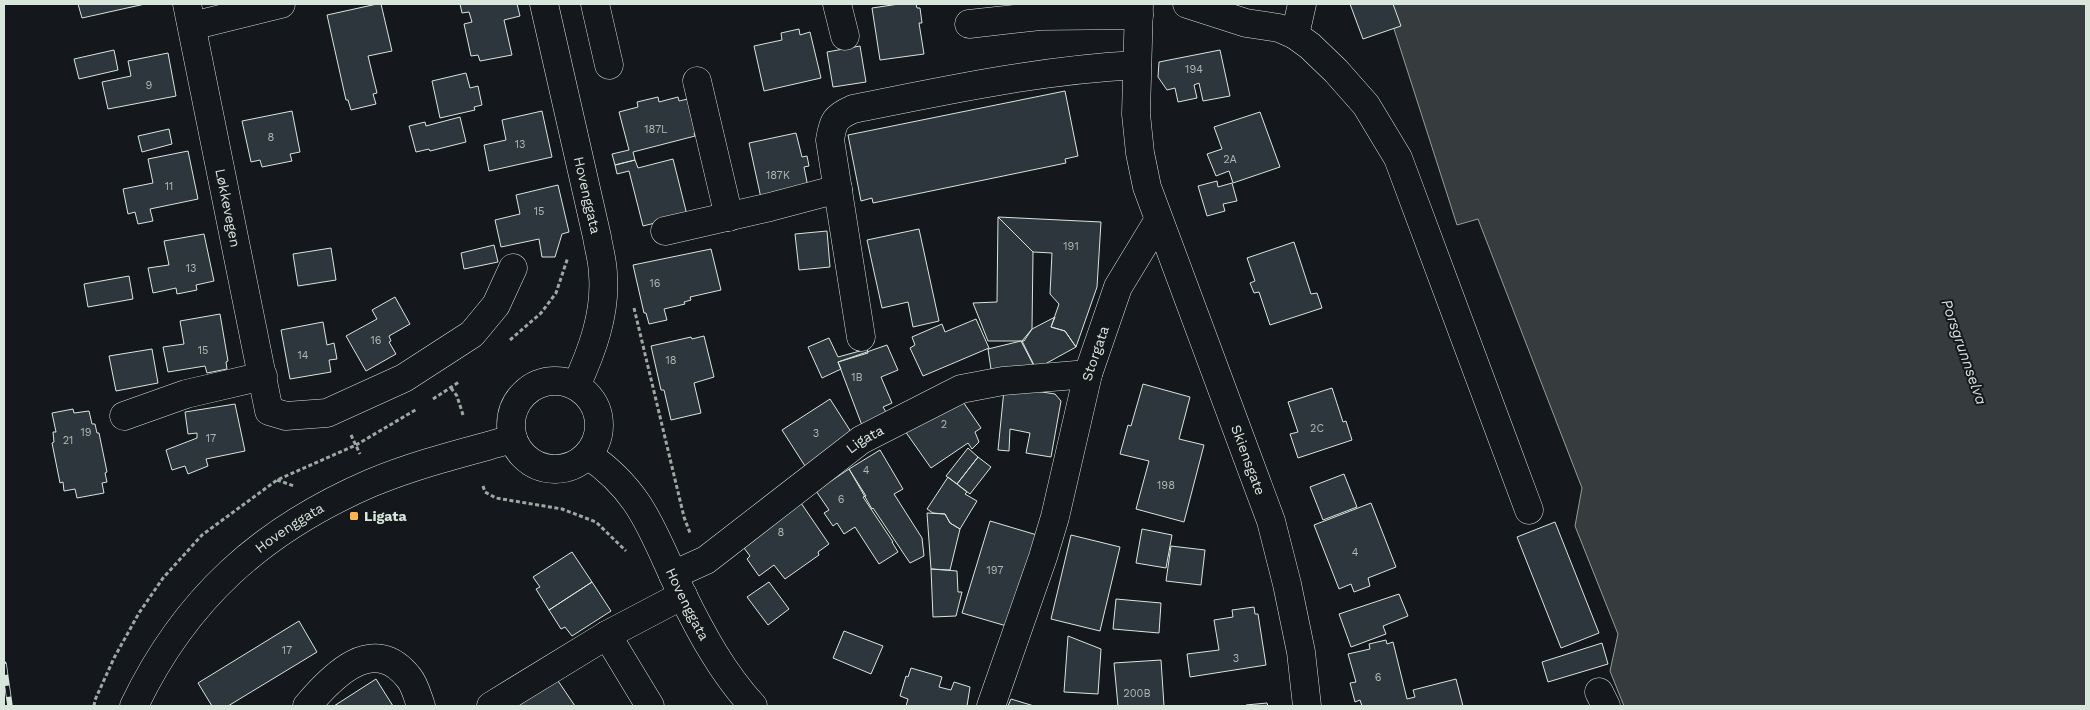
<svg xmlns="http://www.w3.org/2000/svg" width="2090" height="710" font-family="'Work Sans',sans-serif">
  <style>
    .water { fill: #363b3e; stroke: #939e99 }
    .building { fill: #2c363c; stroke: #d8e6dc }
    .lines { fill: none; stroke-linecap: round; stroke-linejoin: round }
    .minor-casing { stroke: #d8e6dc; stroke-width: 29 }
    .path { stroke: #9da8a2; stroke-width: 3; stroke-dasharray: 4 2.5; stroke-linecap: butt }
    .minor { stroke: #14181c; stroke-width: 28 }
    .rail-casing { stroke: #d8e6dc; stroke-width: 5.5 }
    .rail { stroke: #14181c; stroke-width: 4; stroke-dasharray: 11; stroke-linecap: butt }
    .poi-dot { fill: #ffb74d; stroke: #14181c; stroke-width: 2 }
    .labels { text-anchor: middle; stroke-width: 4; stroke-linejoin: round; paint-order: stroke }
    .number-label { font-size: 11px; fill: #adbab4 }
    .street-label { font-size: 14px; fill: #d8e6dc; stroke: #14181c }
    .poi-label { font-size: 14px; font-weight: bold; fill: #d8e6dc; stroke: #14181c; text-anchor: start }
    .water-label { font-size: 15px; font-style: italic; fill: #d8e6dc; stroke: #14181c }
  </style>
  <rect width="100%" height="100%" fill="#14181c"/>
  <path class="water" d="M1386,4H2086V706H1624L1610,671L1618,634L1575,526L1582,488L1478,219L1457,225Z"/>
  <path class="building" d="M78,4H145L82,18Z
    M377,4H381L392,51L368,56L377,93L373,94L376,104L351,110L348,100H346L327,15Z
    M460,4H517L520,16L504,20L512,55L480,61L478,55L471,56L464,24L472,22L469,12L462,13Z
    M899,4H916L917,8H920L922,23H919L924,54L880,60L872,8Z
    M1350,4H1393L1401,26L1363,39Z
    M799,29L800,35L810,32L821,78L764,91L754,46L782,40L781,33Z
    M860,46L866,82L833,87L827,52Z
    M114,50L118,70L79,79L74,59Z
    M1220,50L1230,96L1203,101L1199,83L1194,85L1197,98L1178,102L1175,88L1167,90L1158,77L1159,62Z
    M168,53L176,96L108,109L102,82L131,76L128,61Z
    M466,73L470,88L478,86L482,105L474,107L475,110L440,118L432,81Z
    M1065,91L1078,156L1065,159L1066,163L873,203L872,198L861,201L848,135Z
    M658,97L659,102L678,97L679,101L692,98L701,131L694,133L695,136L633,152L635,160L615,165L612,154L629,150L619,112L638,107L637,102Z
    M292,111L300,152L290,154L292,161L262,167L260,160L251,162L242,121Z
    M542,111L552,157L489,171L484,145L506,140L502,120Z
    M1260,112L1280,167L1233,183L1229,171L1216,176L1207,154L1222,149L1214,127Z
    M460,117L466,142L430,151L429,149L416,152L409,126L425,122L426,126Z
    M169,129L172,144L142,152L138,136Z
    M796,133L802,157L807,156L809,166L804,167L808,187L761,198L749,143Z
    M188,151L198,199L150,209L153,221L138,224L135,212L128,214L123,189L153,183L148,159Z
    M673,159L687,215L643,226L629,171L617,174L615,165L635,160L638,168Z
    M1217,181L1218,187L1232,183L1237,201L1223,204L1225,211L1207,216L1198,186Z
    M558,185L569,232L562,234L555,257H542L539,239L501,247L495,220L520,214L516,195Z
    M998,217L1101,222L1097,287L1076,347L1065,331L1051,327L1059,304L1050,294L1052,253L1033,252Z
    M998,217L1033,252L1032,329L1024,341H988L973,303L997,302Z
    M919,229L939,321L913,327L908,302L882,308L867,240Z
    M827,231L830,267L799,270L795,234Z
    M204,234L214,281L196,285L197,290L177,294L176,288L153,293L148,268L169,265L164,241Z
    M1294,242L1311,294L1317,293L1322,308L1270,325L1259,292L1254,293L1250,283L1255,281L1247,258Z
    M494,245L498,262L464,269L461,253Z
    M331,248L336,280L298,286L293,254Z
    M711,249L721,290L690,297L691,300L684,302L685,304L664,309L667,320L649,324L646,313H644L633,265Z
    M129,276L133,299L88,307L84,284Z
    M395,297L410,324L389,336L391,341L389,342L396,354L366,371L346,336L377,319L372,310Z
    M220,314L228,361L226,362L227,369L207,373L205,366L168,372L163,347L184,344L180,321Z
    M1055,317L1051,327L1065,331L1076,347L1036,369L1022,341L1032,329Z
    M976,319L989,348L923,376L910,348L915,345L912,337L942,324L945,332Z
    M323,322L327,345L334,343L337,359L329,360L331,372L290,379L281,330Z
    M704,336L714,377L694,383L701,413L671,420L664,390H661L651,346L691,337L692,339Z
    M829,338L838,357L867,349L868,353L838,362L841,369L822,378L808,347Z
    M1021,341L1036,370L992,376L988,349Z
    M887,345L898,370L881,377L892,403L883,407L886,412L863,428L838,362Z
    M152,349L158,383L116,391L109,356Z
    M1143,384L1190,397L1179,439L1204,445L1184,522L1136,509L1149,461L1120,454L1128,425L1131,426Z
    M1332,388L1343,422L1346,421L1352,440L1298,458L1290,434L1298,432L1288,402Z
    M1023,389L1055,394L1061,401L1051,457L1026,453L1030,433L1010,429L1009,451L998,450L1004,390Z
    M959,396L981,428L975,432L979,442L972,449L968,443L931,468L905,431Z
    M830,399L853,435L805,466L782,430Z
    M235,404L245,451L206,459L208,466L188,474L185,466L172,470L166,450L197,438V433L188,434L185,412Z
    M73,409L74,413L89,411L92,424H95L97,433H99L107,472L105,473L107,482L102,483L104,493L77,498L75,489L64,491L63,482L60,483L52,443L54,442L53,432H56L52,413Z
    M968,448L978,457L957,484L946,476Z
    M880,450L903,489L894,494L922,538L924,556L910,563L873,508L872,509L849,469Z
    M978,457L991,467L970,494L957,484Z
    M849,469L866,496L863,497L893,542H892L898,552L879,564L855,527L844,534L837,523L833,526L824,513L829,510L816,491Z
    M1344,474L1357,507L1323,520L1310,487Z
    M948,477L967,492L965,494L977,501L960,529L950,523L945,514L933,513L927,509Z
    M801,503L829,544L818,552L819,555L785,579L774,565L759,576L747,559L750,556L744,548L756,539L754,537Z
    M1371,503L1396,567L1368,578L1370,586L1354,592L1351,584L1339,589L1314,525Z
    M927,513L945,514L950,523L960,529L950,570L931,569Z
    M990,521L1037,535L1010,627L962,613Z
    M1555,522L1599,633L1561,648L1517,537Z
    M1142,529L1172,535L1166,568L1136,563Z
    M1071,535L1120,547L1100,631L1051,619Z
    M1171,546L1205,550L1201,585L1166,581Z
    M572,552L592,582L549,610L536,589L540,587L533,577Z
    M931,569L957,571L958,592H962L956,616L933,617Z
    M592,582L611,611L572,636L565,627L561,629L549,610Z
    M769,582L789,609L768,625L747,597Z
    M1399,594L1408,616L1383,626L1386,634L1351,647L1339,614Z
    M1116,599L1161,603L1159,633L1113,629Z
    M1254,607L1255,614H1258L1266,665L1190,677L1187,654L1219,650L1214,620L1233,617L1232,610Z
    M299,621L317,652L228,706H212L198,683Z
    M844,631L883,646L871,674L833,658Z
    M1068,636L1101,649L1098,694L1064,692Z
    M1386,640L1387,644L1393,642L1407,699L1415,697L1413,690L1456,679L1463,706H1362L1360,700L1355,702L1350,683L1356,682L1348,654L1370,649L1369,644Z
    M1602,643L1608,664L1548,682L1542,662Z
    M1161,660L1164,706H1118L1114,663Z
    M911,668L942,677L939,687L951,690L954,682L970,687L967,706H906L908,699L900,696L906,676L908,677Z
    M554,675L575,706H507Z
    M376,679L393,706H334Z
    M1011,699L1034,706H1008Z
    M1267,703L1268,706H1246V705Z"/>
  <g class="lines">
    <defs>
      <g id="minor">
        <path id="s1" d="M187,4L269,411L286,416L327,413L404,378L472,334L496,305L513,268"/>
        <path id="s2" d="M544,4L597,237C599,250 603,262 603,275C606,314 592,351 576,386"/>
        <path d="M595,4L609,65"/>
        <path d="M837,4L845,36"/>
        <path id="s3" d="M1139,4L1136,114L1140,153L1147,187L1271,521L1287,584L1301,652L1307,706"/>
        <path d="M1187,4L1246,23L1279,28L1295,35L1310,46L1336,71L1366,105L1398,158L1529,510"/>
        <path d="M969,24L1040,16L1139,15"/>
        <path d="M192,26L281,4"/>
        <path d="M1295,35L1302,4"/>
        <path d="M697,81L729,217"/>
        <path d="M665,231L770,207L838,189"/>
        <path d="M861,337L830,140C833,121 835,117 853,109C947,90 1040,70 1137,65"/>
        <circle cx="555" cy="425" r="44"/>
        <path d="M124,416L186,394L263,376"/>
        <path id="s4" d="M588,455C645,494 654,537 682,594C702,635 723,673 753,706"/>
        <path id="s5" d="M673,575L706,560L861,440L961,389L1003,381L1088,374"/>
        <path d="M607,635L650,706"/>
        <path d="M1599,692L1606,706"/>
        <path id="s6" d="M134,706C185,599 262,530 371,483C416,464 466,452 513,439"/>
        <path d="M307,706C333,675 374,633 409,678C415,685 418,698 421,706"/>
        <path d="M491,706L607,635L683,595"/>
        <path id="s7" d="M991,706L1043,557L1055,517L1088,374L1118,287L1158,221"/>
      </g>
    </defs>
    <use href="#minor" class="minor-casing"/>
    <path class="path" d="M634,308L684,517L690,533
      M510,340L541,313L556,293L568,257
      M451,388L457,396L463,415
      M433,399L459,382
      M351,435L360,454
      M277,480L294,486
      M483,486L485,492L496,498L562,509L596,522L626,551
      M94,706L95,700L114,658L139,613L163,578L202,535L277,480L356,445L417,409"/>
    <use href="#minor" class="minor"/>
    <defs>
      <path id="rail" d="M4,664L10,706"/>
    </defs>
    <use href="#rail" class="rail-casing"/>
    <use href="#rail" class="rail"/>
  </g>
  <rect class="poi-dot" x="349" y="511" width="10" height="10" rx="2.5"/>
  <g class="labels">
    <g class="number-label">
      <text x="1194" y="73">194</text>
      <text x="149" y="89">9</text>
      <text x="656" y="133">187L</text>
      <text x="271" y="141">8</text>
      <text x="520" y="148">13</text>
      <text x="1230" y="163">2A</text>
      <text x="778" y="179">187K</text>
      <text x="169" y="190">11</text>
      <text x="539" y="215">15</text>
      <text x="1071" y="250">191</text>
      <text x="191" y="272">13</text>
      <text x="655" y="287">16</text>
      <text x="376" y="344">16</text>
      <text x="203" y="354">15</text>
      <text x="303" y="359">14</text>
      <text x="671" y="364">18</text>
      <text x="857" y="381">1B</text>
      <text x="944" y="428">2</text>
      <text x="1317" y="432">2C</text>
      <text x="86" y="436">19</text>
      <text x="816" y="437">3</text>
      <text x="211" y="442">17</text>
      <text x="68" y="444">21</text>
      <text x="866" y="474">4</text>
      <text x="1166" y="489">198</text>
      <text x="841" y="503">6</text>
      <text x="781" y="536">8</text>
      <text x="1355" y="556">4</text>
      <text x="995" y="574">197</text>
      <text x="287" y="654">17</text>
      <text x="1236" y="662">3</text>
      <text x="1378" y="681">6</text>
      <text x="1137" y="697">200B</text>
    </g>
    <g class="street-label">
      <text dy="5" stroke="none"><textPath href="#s2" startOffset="196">Hovenggata</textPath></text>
      <text dy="5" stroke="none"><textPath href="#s1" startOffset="208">Løkkevegen</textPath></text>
      <text dy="5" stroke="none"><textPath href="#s7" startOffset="368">Storgata</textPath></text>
      <text dy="5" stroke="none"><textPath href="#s5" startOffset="236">Ligata</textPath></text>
      <text dy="5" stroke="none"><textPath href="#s3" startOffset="475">Skiensgate</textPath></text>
      <text dy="5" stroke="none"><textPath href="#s6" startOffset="240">Hovenggata</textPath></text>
      <text dy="5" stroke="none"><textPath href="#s4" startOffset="182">Hovenggata</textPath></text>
    </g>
    <g class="poi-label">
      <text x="364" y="521">Ligata</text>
    </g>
    <g class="water-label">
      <text transform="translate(1964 352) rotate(71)" y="5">Porsgrunnselva</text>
    </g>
  </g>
  <rect width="2090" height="710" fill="none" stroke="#d8e6dc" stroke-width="10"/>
</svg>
